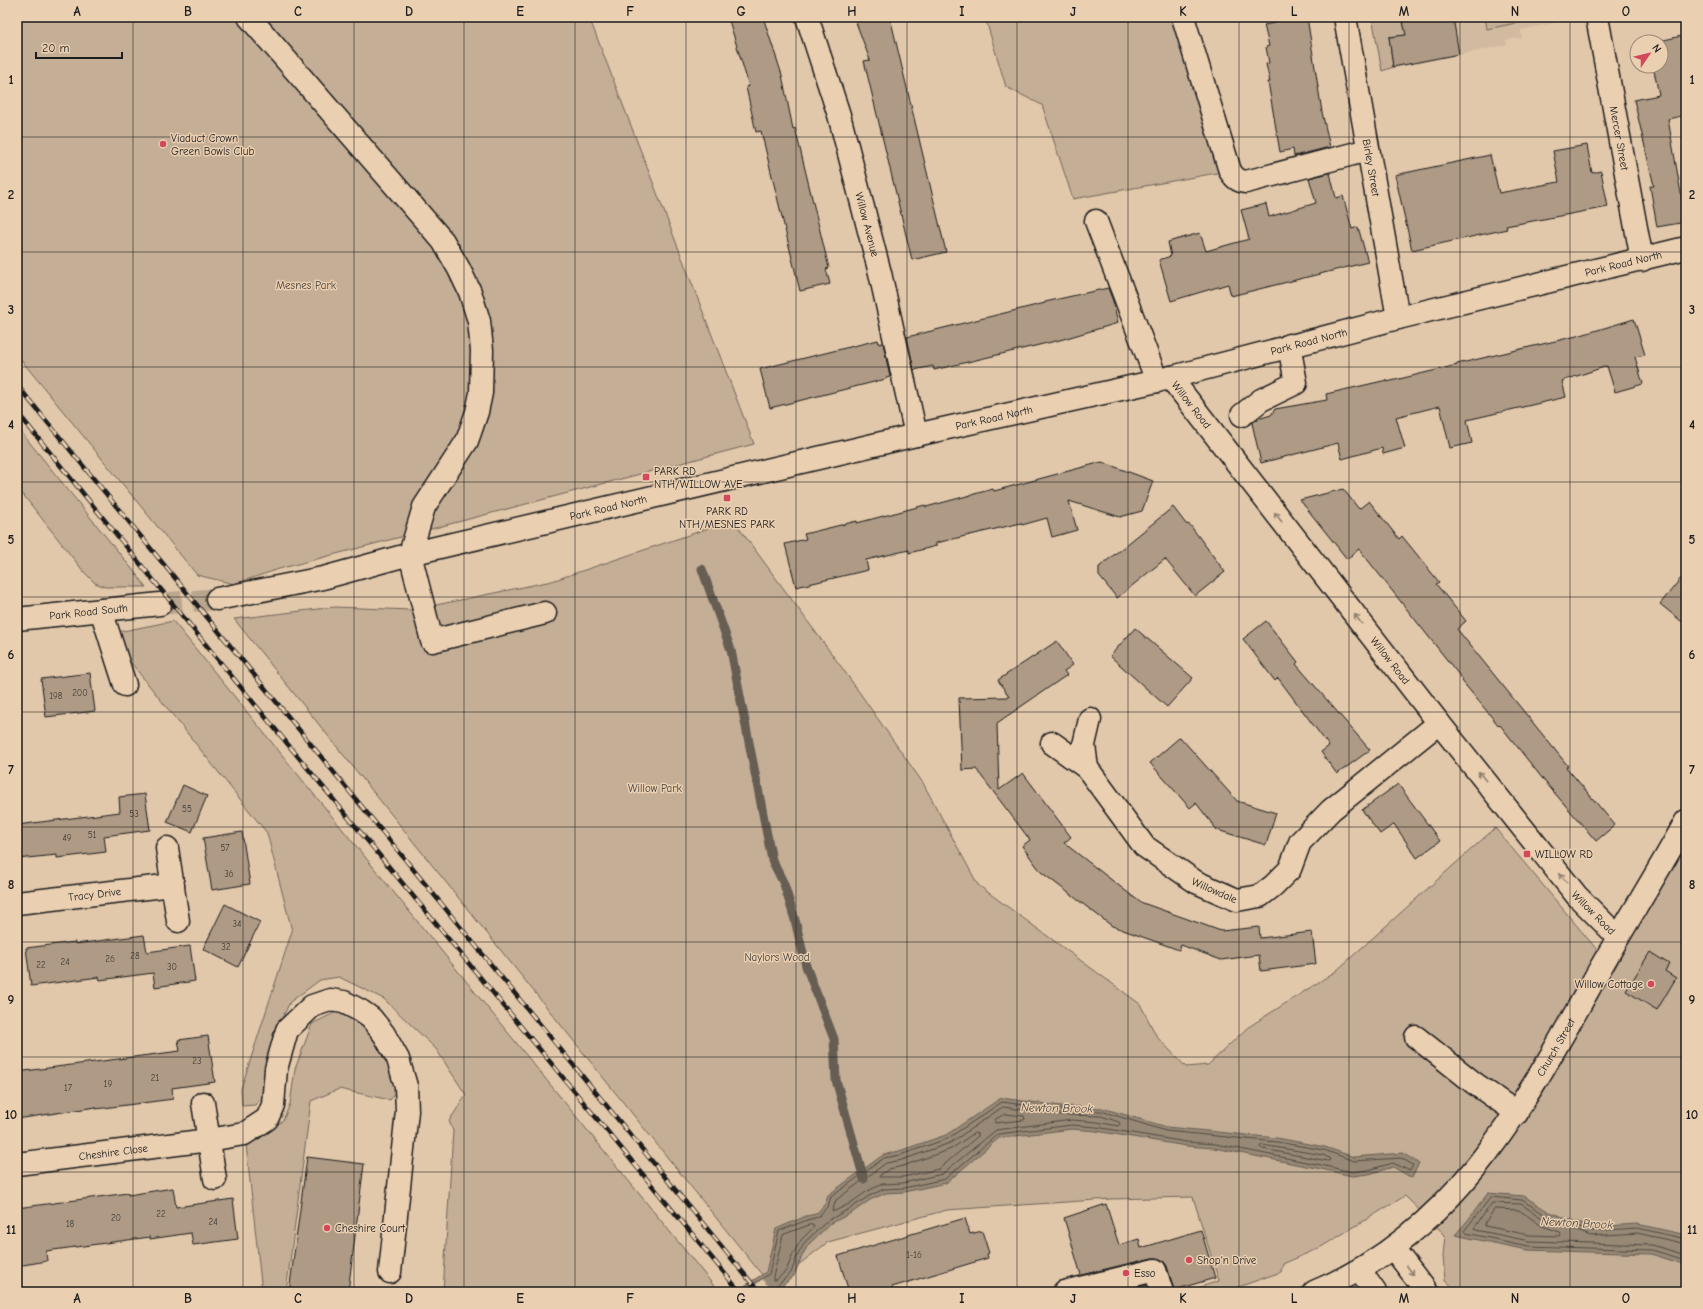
<svg xmlns="http://www.w3.org/2000/svg" width="1703" height="1309" font-family="'Comic Neue',sans-serif">
  <style>
    .built { fill: #d2baa0 }
    .green { fill: #c4ae96; stroke: #706559 }
    .water { fill: #988976; stroke: #665d52 }
    .pier { fill: #e2c8ab }
    .lines { fill: none; stroke-linecap: round; stroke-linejoin: round }
    .shore { stroke: #4e4840; stroke-width: 1 }
    .stream { stroke: #665d52; stroke-width: 9 }
    .building { fill: #ae9a85; stroke: #1c1c1c }
    .minor-tunnel { stroke: #baa68e; stroke-width: 22; stroke-dasharray: 22 11; stroke-linecap: butt }
    .minor-casing { stroke: #1c1c1c; stroke-width: 25 }
    .major-casing { stroke: #1c1c1c; stroke-width: 25 }
    .minor { stroke: #eacfb1; stroke-width: 22 }
    .major { stroke: #eacfb1; stroke-width: 22 }
    .rail-casing { stroke: #1c1c1c; stroke-width: 4.5 }
    .rail { stroke: #eacfb1; stroke-width: 3; stroke-dasharray: 9; stroke-linecap: butt }
    .oneway { stroke: #8d7e6e }
    .grid { fill: none; stroke: #1c1c1c; stroke-width: 1; stroke-opacity: 0.55 }
    .poi-dot { fill: #d1495b; stroke: #eacfb1; stroke-width: 1.5 }
    .labels { text-anchor: middle; stroke-width: 3; stroke-linejoin: round; paint-order: stroke }
    .number-label { font-size: 9px; fill: #403c36 }
    .poi-label { font-size: 11px; fill: #1c1c1c; stroke: #eacfb1; text-anchor: start }
    .street-label { font-size: 11px; fill: #1c1c1c; stroke: #eacfb1 }
    .park-label { font-size: 11px; fill: #46403a; stroke: #eacfb1 }
    .water-label { font-size: 12px; font-style: italic; fill: #47423c; stroke: #eacfb1 }
    .neatline { fill: none; stroke: #1c1c1c; stroke-width: 1.5 }
    .grid-label { font-size: 13px; text-anchor: middle; font-weight: bold; fill: #1c1c1c }
  </style>
  <rect width="100%" height="100%" fill="#e2c8ab"/>
  <filter id="ink" filterUnits="userSpaceOnUse"><feTurbulence type="fractalNoise" baseFrequency=".025" numOctaves="2"/><feDisplacementMap in="SourceGraphic" scale="8" xChannelSelector="R" yChannelSelector="G"/><feConvolveMatrix kernelMatrix="1 2 1 2 8 2 1 2 1" color-interpolation-filters="sRGB"/></filter>
  <g filter="url(#ink)">
    <path class="built" d="M1372,17H1573V19L1521,30L1522,38L1506,40L1507,45L1382,71Z"/>
    <path class="green" d="M17,17H589L754,444L279,569L234,584L197,575L17,355Z
      M985,17H1175L1222,172L1073,199L1042,105L1006,87Z
      M1372,17H1402L1406,35L1389,37L1393,67L1382,71Z
      M1485,17H1546L1487,29Z
      M17,427L137,575L146,587H105L95,583L84,572L17,487Z
      M733,520L845,672L923,783L978,885L1140,1004L1157,1037L1186,1067L1208,1065L1247,1028L1336,971L1495,828L1614,970L1686,830V1292H1458L1445,1280L1443,1256L1445,1235L1405,1196L1321,1247L1283,1264L1281,1272L1224,1292H1195L1194,1289L1219,1281L1193,1197L1111,1199L947,1210L828,1242L771,1286L234,619L335,607L412,610L552,581Z
      M173,621L719,1292H443L453,1131L449,1121L466,1095L436,1049L384,999L339,977L320,980L290,1002L279,1025L264,1096L255,1105L242,1106L241,1089L292,931L267,833L108,634Z
      M336,1012L368,1026L390,1057L398,1089L390,1100L339,1089L311,1101L286,1292H262L245,1135L269,1132L283,1120L290,1104L295,1069L312,1024Z"/>
    <path class="water" d="M1001,1098L1061,1106L1102,1108L1167,1127L1277,1138L1325,1147L1354,1157L1402,1153L1419,1163L1412,1178L1393,1167L1369,1174L1352,1176L1321,1169L1214,1148L1186,1146L1096,1131L1072,1129L999,1138L946,1183L904,1192L886,1193L870,1200L853,1212L830,1224L808,1245L801,1258L794,1276L775,1292H735L766,1272L776,1229L806,1216L816,1214L825,1204L828,1195L883,1155L899,1151L946,1135Z
      M1488,1193L1524,1196L1549,1212L1592,1227L1637,1224L1682,1234L1686,1236V1265L1651,1254L1527,1250L1455,1235L1468,1220Z"/>
    <path class="pier" d="M762,1279L773,1292H747L754,1286Z"/>
    <g class="lines">
      <path class="shore" d="M1003,1107L1061,1115L1101,1116L1119,1122L1120,1124L1118,1126L1097,1122L1072,1120L996,1130L942,1174L903,1183L882,1184L866,1192L849,1204L835,1211H832L836,1200L886,1163L902,1160L950,1143Z
        M1005,1114L1024,1116L1025,1119L1024,1120L995,1123V1120Z
        M975,1133L978,1134V1136L939,1169L903,1177H880V1175L889,1169L903,1166L951,1149Z
        M1262,1145L1323,1155L1329,1158L1330,1160L1328,1161L1263,1149L1260,1147Z
        M1495,1209L1519,1210L1542,1226L1560,1232L1561,1235L1559,1236L1529,1235L1485,1226V1223Z
        M809,1225L813,1224L814,1227L801,1240L793,1254L786,1271L776,1280H773V1277L783,1235Z
        M1686,1239L1637,1228L1592,1231L1547,1216L1522,1200L1491,1197L1464,1231L1466,1233L1528,1246L1652,1250L1686,1260
        M1686,1244L1637,1233L1591,1236L1545,1220L1521,1204L1492,1203L1474,1228L1476,1230L1529,1241L1652,1245L1686,1255
        M742,1292L769,1274L779,1231L807,1220L818,1217L828,1206L831,1197L884,1158L900,1155L947,1139L1002,1102L1061,1110L1101,1111L1166,1131L1277,1142L1324,1150L1354,1161L1401,1158L1413,1165L1410,1171L1393,1163L1368,1170L1352,1172L1321,1165L1215,1144L1186,1142L1096,1127L1072,1125L998,1134L945,1179L904,1188L884,1189L869,1196L851,1208L827,1221L805,1242L797,1256L791,1273L774,1288L773,1292"/>
      <path class="stream" d="M702,569L731,650L772,860L784,884L795,920L806,966L834,1039L836,1080L864,1179"/>
    </g>
    <path class="building" d="M728,17H763L782,75L793,129L795,128L829,268L826,269L830,284L800,291L761,131L756,132L746,87L749,86Z
      M854,17H890L946,252L912,260L864,61L870,60Z
      M1273,17H1307L1322,112L1330,147L1294,156L1293,149L1280,152L1268,82H1270L1266,64L1269,63L1266,47L1269,46L1264,25L1275,23Z
      M1402,17H1453L1459,54L1393,67L1389,37L1406,35Z
      M1686,35V115L1668,119L1686,222L1657,227L1650,186H1654L1634,100L1659,95L1653,66H1661V42H1655Z
      M1587,145L1592,173L1601,171L1608,207L1506,226L1507,229L1412,250L1395,175L1490,155L1499,193L1559,182L1553,151Z
      M1330,173L1336,198L1343,196L1352,229L1358,227L1368,262L1231,296L1228,284L1171,301L1159,260L1171,256L1168,242L1200,233L1206,251L1249,239L1241,210L1266,204L1269,217L1316,203L1309,178Z
      M1108,288L1113,301L1118,323L1060,340L934,370L933,366L914,370L907,337L1045,303V302Z
      M1634,319L1645,355L1635,357L1643,384L1615,392L1607,366L1562,381L1566,397L1467,420L1472,443L1450,448L1440,406L1396,417L1405,448L1383,454L1382,448L1342,459L1338,443L1261,463L1252,423L1258,419L1271,415L1275,409L1327,400L1326,394L1387,380V382L1457,365V364L1581,335Z
      M878,340L879,344L883,343L890,377L886,378V379L770,408L760,369Z
      M1102,462L1153,481L1142,511L1120,517L1069,501L1077,530L1052,537L1047,518L1022,525L1021,523L936,543V546L909,553V550L866,560L868,570L796,587L785,544L806,539L804,534L857,521V523L925,505L926,507L993,489L994,491Z
      M1343,489L1359,509L1369,501L1399,539L1402,536L1439,582L1436,584L1466,621L1457,629L1568,766L1566,767L1615,825L1596,841L1546,783L1500,725L1499,726L1462,681L1463,680L1359,549L1347,559L1300,500Z
      M1173,507L1186,524L1190,525L1225,572L1195,596L1165,559L1117,598L1099,576V567Z
      M1686,572V625L1660,604Z
      M1266,621L1298,662L1296,664L1370,750L1337,774L1321,752L1329,746L1278,678L1275,681L1243,639Z
      M1135,628L1193,678L1167,707L1110,656Z
      M1057,641L1073,665L1064,671L1067,675L997,723L999,790L1023,773L1071,837L1064,843L1140,902L1221,931L1259,927L1260,938L1312,932L1316,964L1261,971L1259,955L1221,960L1181,945L1179,950L1112,926L1041,872L1022,846L1030,840L976,769L962,770L959,698L1009,697L998,680Z
      M90,673L95,711L46,717L41,679Z
      M1180,737L1237,801L1276,813L1266,845L1217,830L1196,803L1190,808L1150,763Z
      M1398,784L1440,841L1417,858L1394,824L1380,834L1362,810Z
      M183,785L207,796L192,832L167,822Z
      M145,794L150,830L104,836L106,852L57,858V855L17,859V825L120,812L119,797Z
      M242,832L250,884L212,890L203,838Z
      M225,904L260,922L238,967L203,949Z
      M144,935L147,952L190,946L195,981L155,987L153,973L100,980L99,977L31,986L26,948L75,942V944Z
      M1650,952L1669,964L1665,971L1676,978L1657,1010L1626,991Z
      M208,1036L215,1082L172,1088L173,1099L96,1109V1107L17,1119V1072L180,1051L178,1040Z
      M307,1157L364,1164L348,1292H289Z
      M173,1188L176,1207L233,1199L238,1239L193,1245L191,1233L150,1239V1237L46,1251L47,1261L17,1266V1208L128,1193V1195Z
      M1106,1204L1119,1245L1139,1239L1141,1248L1201,1230L1215,1278L1174,1290L1167,1266L1163,1261L1158,1258H1152L1081,1275L1064,1218Z
      M965,1218L970,1234L982,1231L989,1253L987,1254L988,1258L892,1287L893,1292H849L838,1256Z
      M1147,1285L1149,1292H1117Z"/>
    <g class="lines">
      <path class="minor-tunnel" d="M160,604L217,599"/>
      <defs>
        <g id="minor">
          <path d="M249,17L443,241L459,269L470,292L479,321L482,350L481,393L477,412L467,441L424,507L410,554L432,641L545,613"/>
          <path id="s1" d="M807,17L839,115L880,273L916,435"/>
          <path d="M1183,17L1230,171C1234,177 1237,181 1246,182L1368,150"/>
          <path id="s2" d="M1345,17L1398,318"/>
          <path id="s3" d="M1597,17L1642,260"/>
          <path d="M1096,221L1157,381"/>
          <path id="s4" d="M1170,377L1439,723L1577,896L1618,937"/>
          <path d="M1242,415L1261,400L1296,383L1289,345"/>
          <path id="s5" d="M217,599L323,578L410,554L916,435L1157,381L1398,318L1686,248"/>
          <path d="M101,610L125,685"/>
          <path id="s6" d="M17,619L160,604"/>
          <path id="s7" d="M1090,719L1084,745L1087,768L1144,846L1196,882L1237,900L1260,896L1273,886L1290,869L1300,842L1331,810L1439,723"/>
          <path d="M1052,743L1087,768"/>
          <path d="M167,848L178,921"/>
          <path id="s8" d="M17,903L173,885"/>
          <path d="M1416,1037L1474,1083L1517,1113"/>
          <path d="M203,1103L215,1179"/>
          <path id="s9" d="M17,1164L209,1140L244,1134L267,1119L273,1105L276,1069L287,1030L312,1006L330,1000L344,1002L361,1011L371,1018L384,1034L398,1059L406,1086L407,1111L390,1272"/>
          <path d="M1064,1292L1155,1270L1162,1292"/>
        </g>
        <g id="major">
          <path d="M1393,1248L1427,1292"/>
          <path d="M1360,1271L1375,1292"/>
          <path id="s10" d="M1314,1292C1460,1232 1528,1097 1601,967C1629,918 1659,871 1686,821"/>
        </g>
      </defs>
      <use href="#minor" class="minor-casing"/>
      <use href="#major" class="major-casing"/>
      <use href="#minor" class="minor"/>
      <use href="#major" class="major"/>
      <defs>
        <path id="rail" d="M17,385L759,1292
          M17,412L215,656L740,1292"/>
      </defs>
      <use href="#rail" class="rail-casing"/>
      <use href="#rail" class="rail"/>
    </g>
    <defs><path id="oneway-shaft" d="M-6 0H5M1.5-3L5.5 0L1.5 3" fill="none" stroke-width="1.6" stroke-linecap="round" stroke-linejoin="round"/></defs>
    <g class="oneway">
      <use href="#oneway-shaft" transform="translate(1278 517) rotate(-128)"/>
      <use href="#oneway-shaft" transform="translate(1358 619) rotate(-128)"/>
      <use href="#oneway-shaft" transform="translate(1482 776) rotate(-129)"/>
      <use href="#oneway-shaft" transform="translate(1563 878) rotate(-129)"/>
      <use href="#oneway-shaft" transform="translate(1410 1270) rotate(53)"/>
    </g>
  </g>
  <path class="grid" d="M133,17V1292M243,17V1292M354,17V1292M464,17V1292M575,17V1292M686,17V1292M796,17V1292M907,17V1292M1017,17V1292M1128,17V1292M1239,17V1292M1349,17V1292M1460,17V1292M1570,17V1292M17,137H1686M17,252H1686M17,367H1686M17,482H1686M17,597H1686M17,712H1686M17,827H1686M17,942H1686M17,1057H1686M17,1172H1686"/>
  <g class="poi-dot">
    <circle cx="163" cy="144" r="4"/>
    <rect x="642" y="473" width="8" height="8" rx="2"/>
    <rect x="723" y="494" width="8" height="8" rx="2"/>
    <rect x="1523" y="850" width="8" height="8" rx="2"/>
    <circle cx="1651" cy="984" r="4"/>
    <circle cx="327" cy="1228" r="4"/>
    <circle cx="1189" cy="1260" r="4"/>
    <circle cx="1126" cy="1273" r="4"/>
  </g>
  <g class="labels">
    <g class="number-label">
      <text x="80" y="696">200</text>
      <text x="56" y="699">198</text>
      <text x="187" y="812">55</text>
      <text x="134" y="817">53</text>
      <text x="92" y="838">51</text>
      <text x="67" y="841">49</text>
      <text x="225" y="851">57</text>
      <text x="229" y="877">36</text>
      <text x="237" y="927">34</text>
      <text x="226" y="950">32</text>
      <text x="135" y="959">28</text>
      <text x="110" y="962">26</text>
      <text x="65" y="965">24</text>
      <text x="41" y="968">22</text>
      <text x="172" y="970">30</text>
      <text x="197" y="1064">23</text>
      <text x="155" y="1081">21</text>
      <text x="108" y="1087">19</text>
      <text x="68" y="1091">17</text>
      <text x="161" y="1217">22</text>
      <text x="116" y="1221">20</text>
      <text x="213" y="1225">24</text>
      <text x="70" y="1227">18</text>
      <text x="914" y="1258">1-16</text>
    </g>
    <g class="poi-label">
      <text x="171" y="142">Viaduct Crown<tspan x="171" dy="13">Green Bowls Club</tspan></text>
      <text x="654" y="475">PARK RD<tspan x="654" dy="13">NTH/WILLOW AVE</tspan></text>
      <text x="727" y="515" text-anchor="middle">PARK RD<tspan x="727" dy="13">NTH/MESNES PARK</tspan></text>
      <text x="1535" y="858">WILLOW RD</text>
      <text x="1643" y="988" text-anchor="end">Willow Cottage</text>
      <text x="335" y="1232">Cheshire Court</text>
      <text x="1197" y="1264">Shop'n Drive</text>
      <text x="1134" y="1277">Esso</text>
    </g>
    <g class="street-label">
      <text dy="4" stroke="none"><textPath href="#s3" startOffset="123">Mercer Street</textPath></text>
      <text dy="4" stroke="none"><textPath href="#s2" startOffset="153">Birley Street</textPath></text>
      <text dy="4" stroke="none"><textPath href="#s1" startOffset="216">Willow Avenue</textPath></text>
      <text dy="4" stroke="none"><textPath href="#s5" startOffset="1446">Park Road North</textPath></text>
      <text dy="4" stroke="none"><textPath href="#s5" startOffset="1122">Park Road North</textPath></text>
      <text dy="4" stroke="none"><textPath href="#s4" startOffset="35">Willow Road</textPath></text>
      <text dy="4" stroke="none"><textPath href="#s5" startOffset="798">Park Road North</textPath></text>
      <text dy="4" stroke="none"><textPath href="#s5" startOffset="402">Park Road North</textPath></text>
      <text dy="4" stroke="none"><textPath href="#s6" startOffset="72">Park Road South</textPath></text>
      <text dy="4" stroke="none"><textPath href="#s4" startOffset="359">Willow Road</textPath></text>
      <text dy="4" stroke="none"><textPath href="#s7" startOffset="230">Willowdale</textPath></text>
      <text dy="4" stroke="none"><textPath href="#s8" startOffset="78">Tracy Drive</textPath></text>
      <text dy="4" stroke="none"><textPath href="#s4" startOffset="683">Willow Road</textPath></text>
      <text dy="4" stroke="none"><textPath href="#s10" startOffset="351">Church Street</textPath></text>
      <text dy="4" stroke="none"><textPath href="#s9" startOffset="97">Cheshire Close</textPath></text>
    </g>
    <g class="park-label">
      <text x="306" y="289">Mesnes Park</text>
      <text x="655" y="792">Willow Park</text>
      <text x="777" y="961">Naylors Wood</text>
    </g>
    <g class="water-label">
      <text transform="translate(1057 1108) rotate(1)" y="4">Newton Brook</text>
      <text transform="translate(1577 1223) rotate(3)" y="4">Newton Brook</text>
    </g>
  </g>
  <rect width="1703" height="1309" fill="none" stroke="#eacfb1" stroke-width="44"/>
  <g transform="translate(1649 54) rotate(55)"><circle r="19" fill="#eacfb1" stroke="#988775"/>
  <path d="M0-3L7 15L0 10L-7 15Z" fill="#d1495b"/>
  <text y="-6" font-size="11" font-weight="bold" text-anchor="middle" fill="#1c1c1c">N</text>
  </g>
  <path d="M36 52v6h86v-6" fill="none" stroke="#1c1c1c" stroke-width="2"/>
  <text x="42" y="52" font-size="12" fill="#1c1c1c" stroke="#eacfb1" stroke-width="3" paint-order="stroke">20 m</text>
  <rect x="22" y="22" width="1659" height="1265" class="neatline"/>
  <g class="grid-label">
    <text x="77" y="16">A</text>
    <text x="188" y="16">B</text>
    <text x="298" y="16">C</text>
    <text x="409" y="16">D</text>
    <text x="520" y="16">E</text>
    <text x="630" y="16">F</text>
    <text x="741" y="16">G</text>
    <text x="852" y="16">H</text>
    <text x="962" y="16">I</text>
    <text x="1073" y="16">J</text>
    <text x="1183" y="16">K</text>
    <text x="1294" y="16">L</text>
    <text x="1404" y="16">M</text>
    <text x="1515" y="16">N</text>
    <text x="1626" y="16">O</text>
    <text x="11" y="84">1</text>
    <text x="1692" y="84">1</text>
    <text x="11" y="199">2</text>
    <text x="1692" y="199">2</text>
    <text x="11" y="314">3</text>
    <text x="1692" y="314">3</text>
    <text x="11" y="429">4</text>
    <text x="1692" y="429">4</text>
    <text x="11" y="544">5</text>
    <text x="1692" y="544">5</text>
    <text x="11" y="659">6</text>
    <text x="1692" y="659">6</text>
    <text x="11" y="774">7</text>
    <text x="1692" y="774">7</text>
    <text x="11" y="889">8</text>
    <text x="1692" y="889">8</text>
    <text x="11" y="1004">9</text>
    <text x="1692" y="1004">9</text>
    <text x="11" y="1119">10</text>
    <text x="1692" y="1119">10</text>
    <text x="11" y="1234">11</text>
    <text x="1692" y="1234">11</text>
    <text x="77" y="1303">A</text>
    <text x="188" y="1303">B</text>
    <text x="298" y="1303">C</text>
    <text x="409" y="1303">D</text>
    <text x="520" y="1303">E</text>
    <text x="630" y="1303">F</text>
    <text x="741" y="1303">G</text>
    <text x="852" y="1303">H</text>
    <text x="962" y="1303">I</text>
    <text x="1073" y="1303">J</text>
    <text x="1183" y="1303">K</text>
    <text x="1294" y="1303">L</text>
    <text x="1404" y="1303">M</text>
    <text x="1515" y="1303">N</text>
    <text x="1626" y="1303">O</text>
  </g>
</svg>
